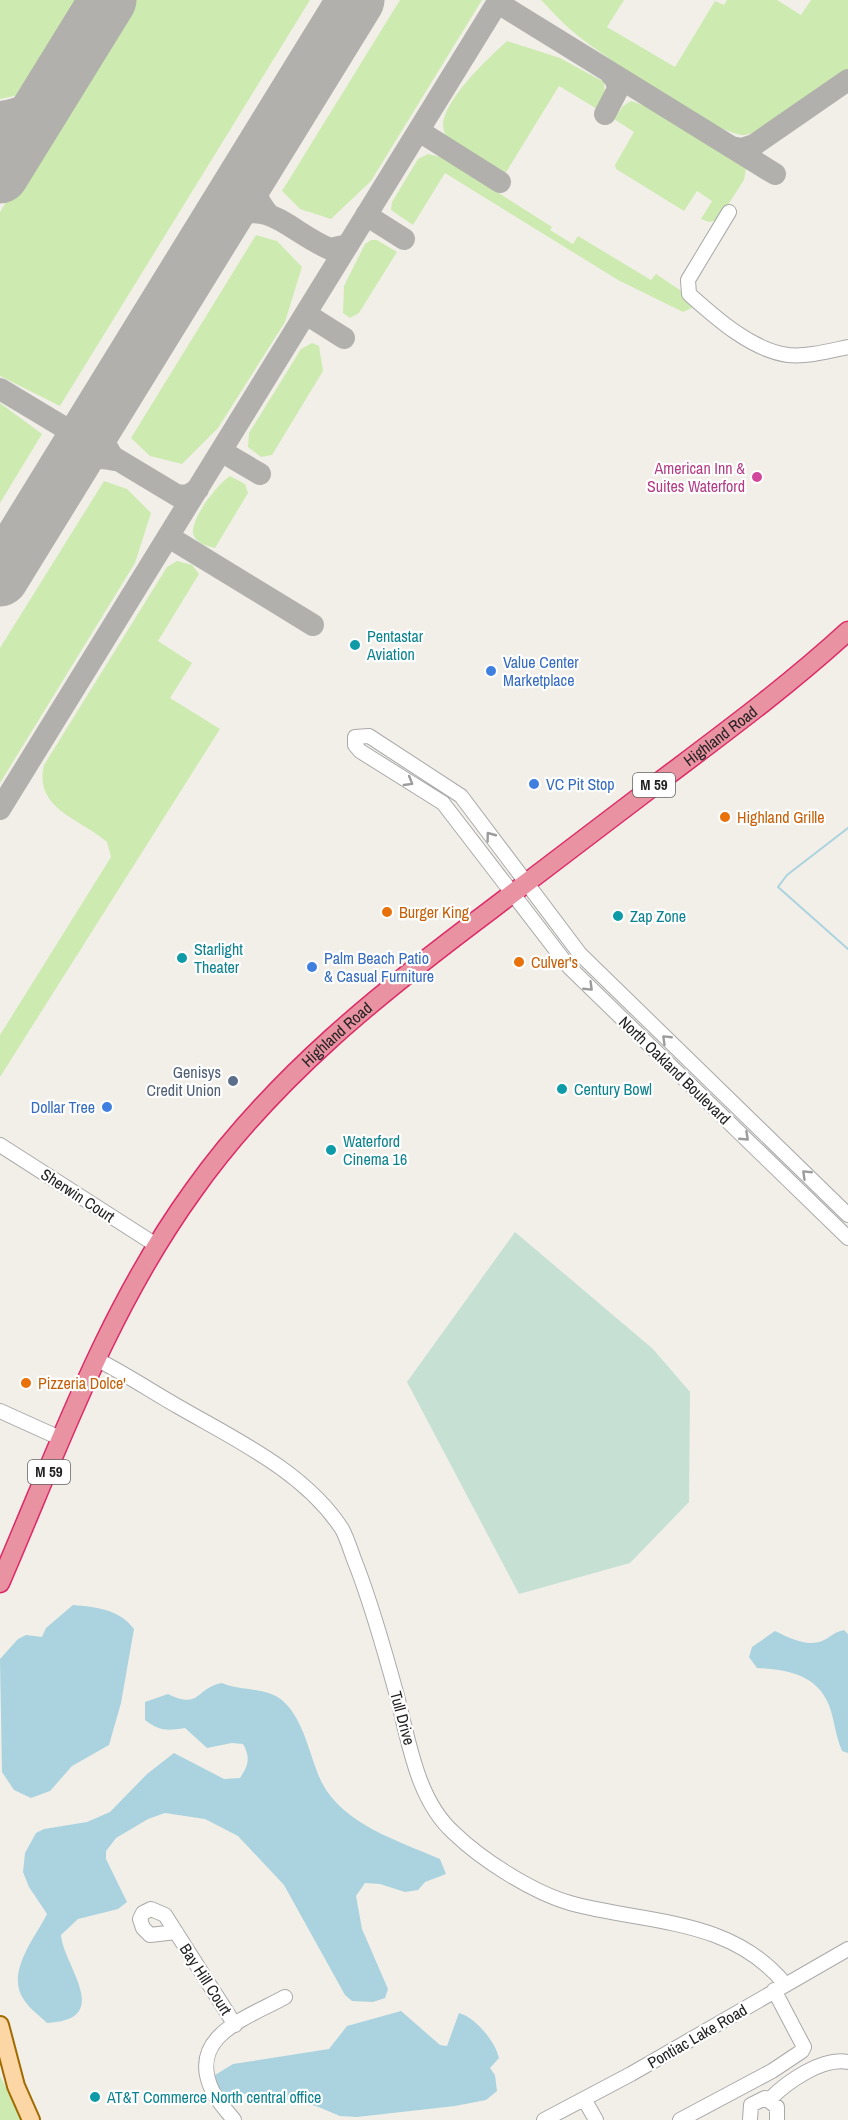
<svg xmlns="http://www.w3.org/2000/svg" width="848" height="2120" font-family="'Archivo Narrow',sans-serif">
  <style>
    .grass { fill: #cdebb0 }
    .wetland { fill: #c6e0d4 }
    .water { fill: #aad3df }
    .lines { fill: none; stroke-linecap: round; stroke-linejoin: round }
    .stream { stroke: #aad3df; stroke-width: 2 }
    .taxiway { stroke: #b1b0ac; stroke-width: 22 }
    .runway { stroke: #b1b0ac; stroke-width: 57 }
    .minor-casing { stroke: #a9a9a9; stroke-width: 16 }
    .major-casing { stroke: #a06b00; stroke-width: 20 }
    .highway-casing { stroke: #dc2a67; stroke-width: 21 }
    .minor { stroke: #fff; stroke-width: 14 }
    .major { stroke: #fcd6a4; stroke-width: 16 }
    .highway { stroke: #e892a2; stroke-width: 18 }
    .oneway { stroke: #9c9c9c }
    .hotel-dot { fill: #d1479c; stroke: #fff; stroke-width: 2 }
    .culture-dot { fill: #0f9aa8; stroke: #fff; stroke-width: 2 }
    .shop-dot { fill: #3f7fe0; stroke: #fff; stroke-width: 2 }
    .food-dot { fill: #e8710a; stroke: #fff; stroke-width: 2 }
    .service-dot { fill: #5c6f8a; stroke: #fff; stroke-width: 2 }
    .labels { text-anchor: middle; stroke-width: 4.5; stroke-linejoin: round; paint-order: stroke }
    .shield { fill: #fff; stroke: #646464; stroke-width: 1.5 }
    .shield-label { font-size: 15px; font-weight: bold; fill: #222 }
    .hotel-label { font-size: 16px; fill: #b23c85; stroke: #fff; text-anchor: end }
    .culture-label { font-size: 16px; fill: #0d838f; stroke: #fff; text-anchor: start }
    .shop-label { font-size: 16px; fill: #366cbe; stroke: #fff; text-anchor: start }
    .street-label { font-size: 16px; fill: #222; stroke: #fff }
    .food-label { font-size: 16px; fill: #c56008; stroke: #fff; text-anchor: start }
    .service-label { font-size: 16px; fill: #4e5e75; stroke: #fff; text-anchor: end }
  </style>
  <rect width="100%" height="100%" fill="#f2efe9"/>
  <path class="grass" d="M0,0H83L30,87L19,95L0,99Z
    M130,0H310L60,406L0,376V212Z
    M400,0H482L371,181L331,219L300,209L282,191Z
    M541,0H624L607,27L675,67L715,1L724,5L727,0H777L801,15L811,0H848V69C828,83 764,134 744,135C721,137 600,54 577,35C564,25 553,12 541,0Z
    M507,41L560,58L604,82L605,95L597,109L559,86L505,174C490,164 458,150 447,137C427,113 491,56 507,41Z
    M631,101L649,107L746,168L744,180L718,220L709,222L701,219L712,201L697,191L684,211L616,169L615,165L634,132L614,119L623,106Z
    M428,154L444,158L552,227L550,230L573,244L578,236L651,280L656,274L680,290L693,304L692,308L683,312L618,280L445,173L413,225L391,210L392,202L418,159Z
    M256,235L277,241L302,267L285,322L218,428L182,464L150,456L131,438Z
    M371,240H377L397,252L359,313L350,318L343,313L344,286L365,244Z
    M312,343L319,346L323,371L272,455L261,457L248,447L249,433L301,349Z
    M0,403L42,434L0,503Z
    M230,476L245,484L248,493L215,548C207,546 198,544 194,536C187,523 218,483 230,476Z
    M104,481L127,489L151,513L135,563L0,783V648Z
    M177,561L192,565L199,574L158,641L192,663L170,698L220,729L0,1077V1035L111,857L107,842C81,819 33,809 44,765L167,567Z
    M0,2076L23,2120H0Z"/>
  <path class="wetland" d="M515,1232L653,1349L690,1392L689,1502L630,1563L519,1594L407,1382Z"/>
  <path class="water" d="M73,1605C96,1607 119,1609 134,1629L121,1703L109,1745L72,1766L50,1791L31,1798L14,1790L2,1772L0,1659L18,1639L26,1635L42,1637L46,1628Z
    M844,1630L848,1634V1753L842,1751C836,1737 835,1725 831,1711C821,1676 789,1669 757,1668L749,1657L752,1647L775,1631C790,1638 806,1647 822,1641C831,1637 834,1632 844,1630Z
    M222,1683C240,1691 267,1687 283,1701C305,1721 309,1756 322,1783C344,1825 399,1841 440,1859L446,1874L425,1882L418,1890L405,1892L380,1884L365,1883L356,1896L362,1929L388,1989L385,1998L373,2002L352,2001L345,1995L284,1885L238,1836L205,1819L165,1813L148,1819L116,1838L106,1851V1859L127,1902L118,1909L78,1919L61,1935C63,1965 115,2020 47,2023C40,2016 30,2009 24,2000C5,1973 35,1938 47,1914L29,1887L23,1872L25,1853L36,1833L44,1829L87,1822L110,1812L147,1774L174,1753L224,1779L240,1778C248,1766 251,1758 243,1744L232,1743L207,1748L185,1728C167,1731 159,1731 145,1720V1702L168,1694C201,1710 195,1688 222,1683Z
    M401,2011L440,2045L447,2046L459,2013C476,2018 495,2041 499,2058L490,2068L495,2075L497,2091L486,2100L455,2106L357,2117L340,2116L316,2106L276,2097L217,2091L215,2075L233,2064L329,2049L347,2026Z"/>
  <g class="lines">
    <path class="stream" d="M848,828L787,875L778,887L848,949"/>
    <path class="taxiway" d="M498,3L775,174
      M0,112C23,109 39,99 56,83
      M605,114L618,89L616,80L610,73
      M419,131L500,182
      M731,147L742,149L754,145L848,80
      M0,150V159
      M254,165C252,187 255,198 269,215
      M366,215L404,239
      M218,225C265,192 287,231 330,249L348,245
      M306,314L344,338
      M0,389L178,496L189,495L198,489
      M104,408C101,428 101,442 114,458
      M221,451L260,474
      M65,473C81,459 95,455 115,460
      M169,537L313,625
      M0,809L499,0"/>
    <path class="runway" d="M0,175L108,0
      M0,578L356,0"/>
    <defs>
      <path id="minor" d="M729,212L688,280L689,294C715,317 751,350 788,355C807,357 829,351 848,347
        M0,1145L156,1245
        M848,1215L580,954L461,796L369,736L355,737V745L360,751L443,803L569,967L848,1238
        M96,1359C124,1373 151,1391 179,1407C236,1440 305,1472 342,1529C348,1540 352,1555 357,1567C373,1609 385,1652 397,1696C409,1742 417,1800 454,1833C482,1860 532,1892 570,1903C646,1924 730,1917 785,1984
        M0,1411L62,1439
        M176,1932L150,1935L143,1928L140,1919L143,1913L151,1909L165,1915L235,2025
        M584,2099L596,2120
        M770,2099C787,2082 822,2057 848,2062
        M234,2120C227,2111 217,2101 212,2090C187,2036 247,2018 285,1997
        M544,2120L631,2074L848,1949
        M680,2120L772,2071L802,2051L804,2047L774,1990
        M750,2120L751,2105L765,2098L777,2107V2120"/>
      <path id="major" d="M0,2025L16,2086L31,2120"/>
      <g id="highway">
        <path id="s1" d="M0,1583C58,1449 107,1310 193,1191C274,1077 381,992 492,909C548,867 603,824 659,782C724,733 788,686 848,631"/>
      </g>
    </defs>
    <use href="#minor" class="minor-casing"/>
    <use href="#major" class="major-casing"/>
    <use href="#highway" class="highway-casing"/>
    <use href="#minor" class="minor"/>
    <use href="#major" class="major"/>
    <use href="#highway" class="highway"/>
  </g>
  <defs><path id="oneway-chevron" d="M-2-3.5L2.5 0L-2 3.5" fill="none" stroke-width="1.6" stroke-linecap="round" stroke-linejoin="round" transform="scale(1.5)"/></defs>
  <g class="oneway">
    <use href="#oneway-chevron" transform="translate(409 782) rotate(31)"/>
    <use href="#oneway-chevron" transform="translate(490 836) rotate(-127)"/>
    <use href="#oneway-chevron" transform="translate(589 987) rotate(44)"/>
    <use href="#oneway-chevron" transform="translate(666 1039) rotate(-136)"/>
    <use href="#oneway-chevron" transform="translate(745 1137) rotate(43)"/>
    <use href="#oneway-chevron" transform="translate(806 1174) rotate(-136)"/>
  </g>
  <circle class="hotel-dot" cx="757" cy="477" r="6"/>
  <g class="culture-dot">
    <circle cx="355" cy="645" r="6"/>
    <circle cx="618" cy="916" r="6"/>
    <circle cx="182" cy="958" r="6"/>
    <circle cx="562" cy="1089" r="6"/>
    <circle cx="331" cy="1150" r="6"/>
    <circle cx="95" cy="2097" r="6"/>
  </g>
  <g class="shop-dot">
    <circle cx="491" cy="671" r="6"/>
    <circle cx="534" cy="784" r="6"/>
    <circle cx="312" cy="967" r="6"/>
    <circle cx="107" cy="1107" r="6"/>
  </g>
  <g class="food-dot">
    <circle cx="725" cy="817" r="6"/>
    <circle cx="387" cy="912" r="6"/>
    <circle cx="519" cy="962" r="6"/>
    <circle cx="26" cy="1383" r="6"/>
  </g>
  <circle class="service-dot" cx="233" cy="1081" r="6"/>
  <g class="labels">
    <g class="shield">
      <rect x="633" y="773" width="42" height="24" rx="4.5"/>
      <rect x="28" y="1460" width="42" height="24" rx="4.5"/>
    </g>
    <g class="shield-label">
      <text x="654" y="790">M 59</text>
      <text x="49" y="1477">M 59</text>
    </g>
    <g class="hotel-label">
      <text x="745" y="474">American Inn &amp;<tspan x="745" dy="18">Suites Waterford</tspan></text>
    </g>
    <g class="culture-label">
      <text x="367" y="642">Pentastar<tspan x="367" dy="18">Aviation</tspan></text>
      <text x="630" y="922">Zap Zone</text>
      <text x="194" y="955">Starlight<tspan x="194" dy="18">Theater</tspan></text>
      <text x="574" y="1095">Century Bowl</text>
      <text x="343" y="1147">Waterford<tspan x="343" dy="18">Cinema 16</tspan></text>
      <text x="107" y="2103">AT&amp;T Commerce North central office</text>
    </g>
    <g class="shop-label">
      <text x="503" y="668">Value Center<tspan x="503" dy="18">Marketplace</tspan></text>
      <text x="546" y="790">VC Pit Stop</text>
      <text x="324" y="964">Palm Beach Patio<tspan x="324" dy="18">&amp; Casual Furniture</tspan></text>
      <text x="95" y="1113" text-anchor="end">Dollar Tree</text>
    </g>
    <g class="street-label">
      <text dy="6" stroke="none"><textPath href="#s1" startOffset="1137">Highland Road</textPath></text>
      <text dy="6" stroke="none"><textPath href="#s1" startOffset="651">Highland Road</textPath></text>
      <text transform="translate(675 1070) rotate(44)" y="6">North Oakland Boulevard</text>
      <text transform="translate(78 1195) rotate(33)" y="6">Sherwin Court</text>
      <text transform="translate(403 1718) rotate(75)" y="6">Tull Drive</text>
      <text transform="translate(206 1979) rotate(57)" y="6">Bay Hill Court</text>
      <text transform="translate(697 2036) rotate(-30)" y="6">Pontiac Lake Road</text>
    </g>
    <g class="food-label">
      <text x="737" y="823">Highland Grille</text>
      <text x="399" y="918">Burger King</text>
      <text x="531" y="968">Culver's</text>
      <text x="38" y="1389">Pizzeria Dolce'</text>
    </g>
    <g class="service-label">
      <text x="221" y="1078">Genisys<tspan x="221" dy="18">Credit Union</tspan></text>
    </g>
  </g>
</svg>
